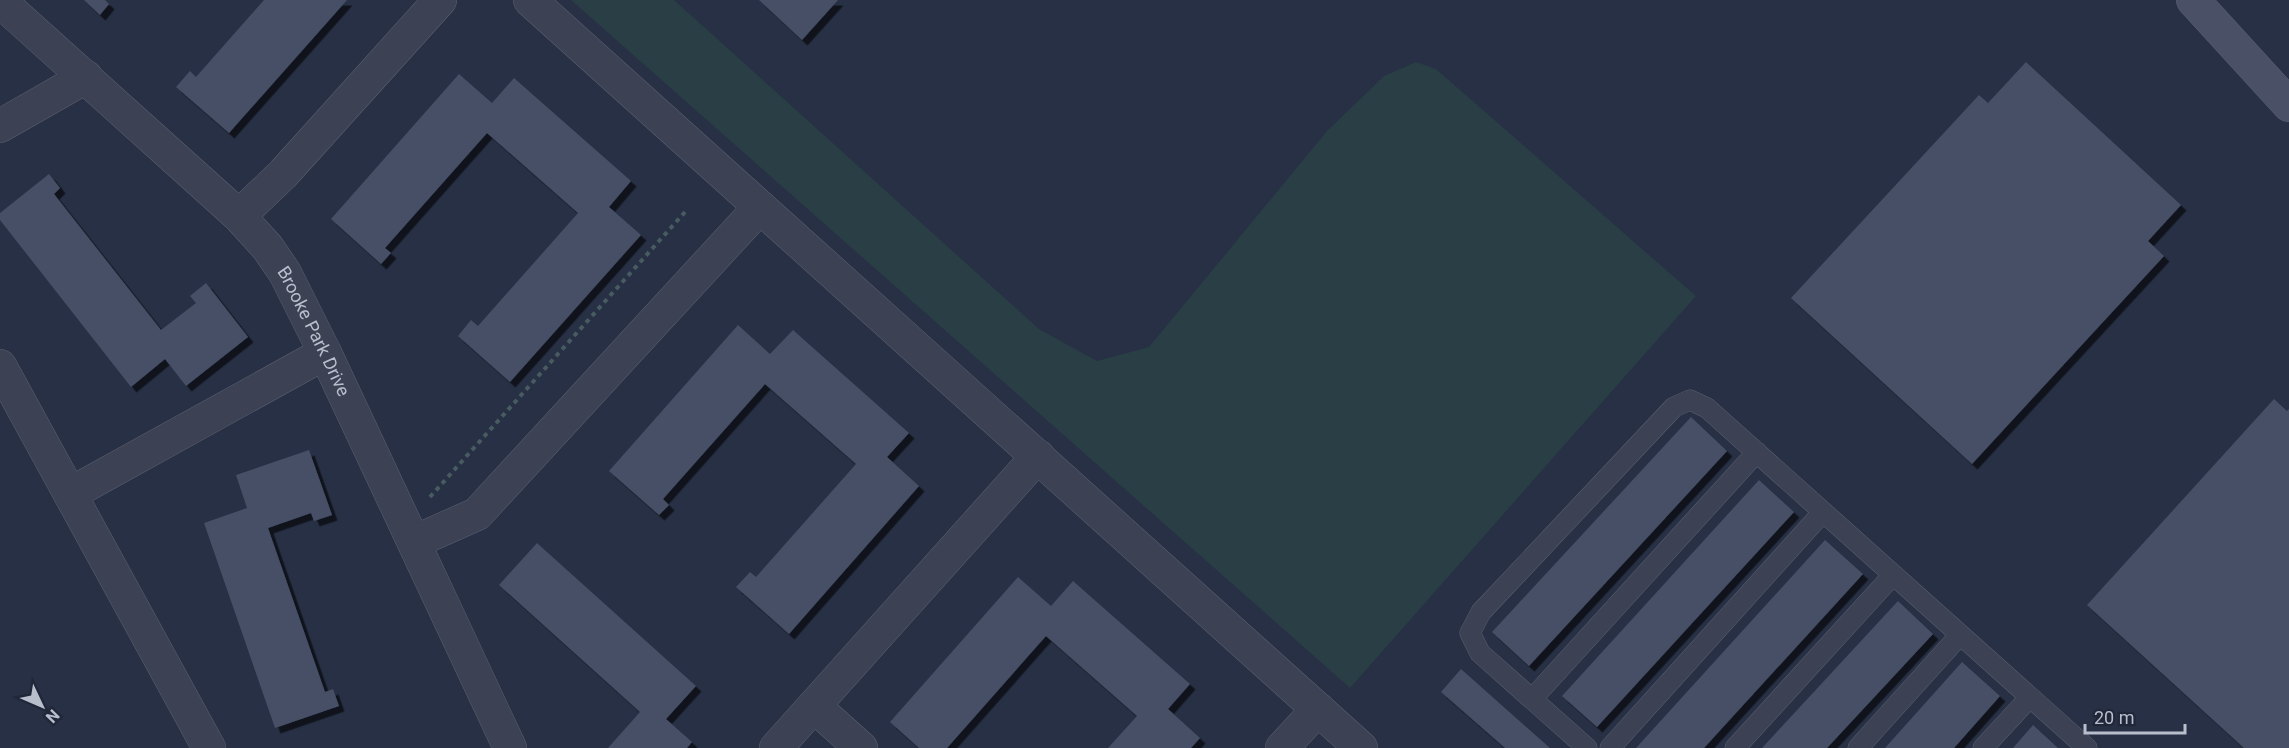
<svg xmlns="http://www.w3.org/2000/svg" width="2289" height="748" font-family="Roboto,sans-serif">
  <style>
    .green { fill: #293e45 }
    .building { fill: #464f66; filter: url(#shadow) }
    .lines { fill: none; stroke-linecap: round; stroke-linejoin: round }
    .lane-casing { stroke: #5a6071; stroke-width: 21 }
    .street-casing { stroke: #5a6071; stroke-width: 34 }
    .secondary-casing { stroke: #5a6071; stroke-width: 34 }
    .path { stroke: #485b61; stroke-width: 4; stroke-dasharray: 4.5 4.5; stroke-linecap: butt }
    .lane { stroke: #3c4253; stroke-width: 20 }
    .street { stroke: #3c4253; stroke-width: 33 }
    .secondary { stroke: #4a5166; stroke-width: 33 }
    .labels { text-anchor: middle; stroke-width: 4.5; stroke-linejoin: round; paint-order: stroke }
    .street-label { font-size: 18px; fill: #b9becd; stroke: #202739 }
  </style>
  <defs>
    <filter id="shadow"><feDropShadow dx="5.5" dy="5.5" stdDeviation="0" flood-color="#0009"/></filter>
  </defs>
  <rect width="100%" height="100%" fill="#273044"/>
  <path class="green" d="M571,0H674L1039,329L1097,361L1149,347L1327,131L1384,76L1416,62L1436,69L1696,296L1350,688Z"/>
  <path class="building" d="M84,0H105L109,4L100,15Z
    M264,0H347L229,133L176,87L190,71L196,77Z
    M759,0H838L802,40Z
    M2026,62L2181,205L2148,241L2164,256L1972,464L1791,298L1979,95L1988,103Z
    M459,74L492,103L514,78L631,181L609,207L641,235L510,382L458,336L471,320L478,326L578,213L487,133L385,248L391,253L381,264L331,219Z
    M49,174L60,188L54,194L161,330L196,303L190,296L206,283L248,337L186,386L165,359L131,387L0,220V213Z
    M738,325L770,354L793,330L909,433L887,457L919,486L789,634L736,587L750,572L756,577L856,464L765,384L663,499L669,505L659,515L609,471Z
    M2274,399L2287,411L2289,409V748H2244L2087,605Z
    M1691,417L1727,451L1529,666L1492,632Z
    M309,450L332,515L314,521L311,513L268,528L325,692L333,689L339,706L275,728L204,523L247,508L236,475Z
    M1759,480L1794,512L1597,727L1562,696Z
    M1825,540L1863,574L1704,748H1636Z
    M537,543L696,686L666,719L692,742L687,748H608L640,712L499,585Z
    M1018,577L1051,606L1073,581L1190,684L1168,709L1200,738L1191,748H1108L1137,716L1046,636L947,748H919L890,722Z
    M1898,601L1933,634L1827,748H1762Z
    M1962,662L2000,696L1954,748H1885Z
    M1461,669L1550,748H1505L1441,692Z
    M2033,725L2058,748H2013Z"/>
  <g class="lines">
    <defs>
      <path id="lane" d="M1532,699L1757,452
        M1587,748L1480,653L1470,633L1481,612L1674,407L1690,400L1707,408L2087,748
        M1610,748L1823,512
        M1735,748L1893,575
        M1858,748L1960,635
        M1983,748L2030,697"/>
      <g id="street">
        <path d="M530,0L1361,748"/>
        <path id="s1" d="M0,1L239,216L268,248L285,273L325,353L510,748"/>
        <path d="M0,126L86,77"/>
        <path d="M239,216L283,174L440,0"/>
        <path d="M0,366L209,748"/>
        <path d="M70,494L325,353"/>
        <path d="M414,542L477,514L760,207"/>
        <path d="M814,706L861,748"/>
        <path d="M776,748L1038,456"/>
        <path d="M1282,748L1318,709"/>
      </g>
      <path id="secondary" d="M2193,0L2289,105"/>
    </defs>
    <use href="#lane" class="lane-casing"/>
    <use href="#street" class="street-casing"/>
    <use href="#secondary" class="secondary-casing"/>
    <path class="path" d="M430,497L685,212"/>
    <use href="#lane" class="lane"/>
    <use href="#street" class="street"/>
    <use href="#secondary" class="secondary"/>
  </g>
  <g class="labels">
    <g class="street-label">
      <text dy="6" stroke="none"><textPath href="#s1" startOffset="460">Brooke Park Drive</textPath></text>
    </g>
  </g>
  <g transform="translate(42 706) rotate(134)" stroke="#202739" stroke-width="4.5" paint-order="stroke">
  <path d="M0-4.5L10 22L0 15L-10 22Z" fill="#b9becd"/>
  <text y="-9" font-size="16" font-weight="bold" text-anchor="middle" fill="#b9becd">N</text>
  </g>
  <path d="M2085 724v9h100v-9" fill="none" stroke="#b9becd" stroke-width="3"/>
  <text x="2094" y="724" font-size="18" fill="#b9becd" stroke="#202739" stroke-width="4.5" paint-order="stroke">20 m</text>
</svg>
